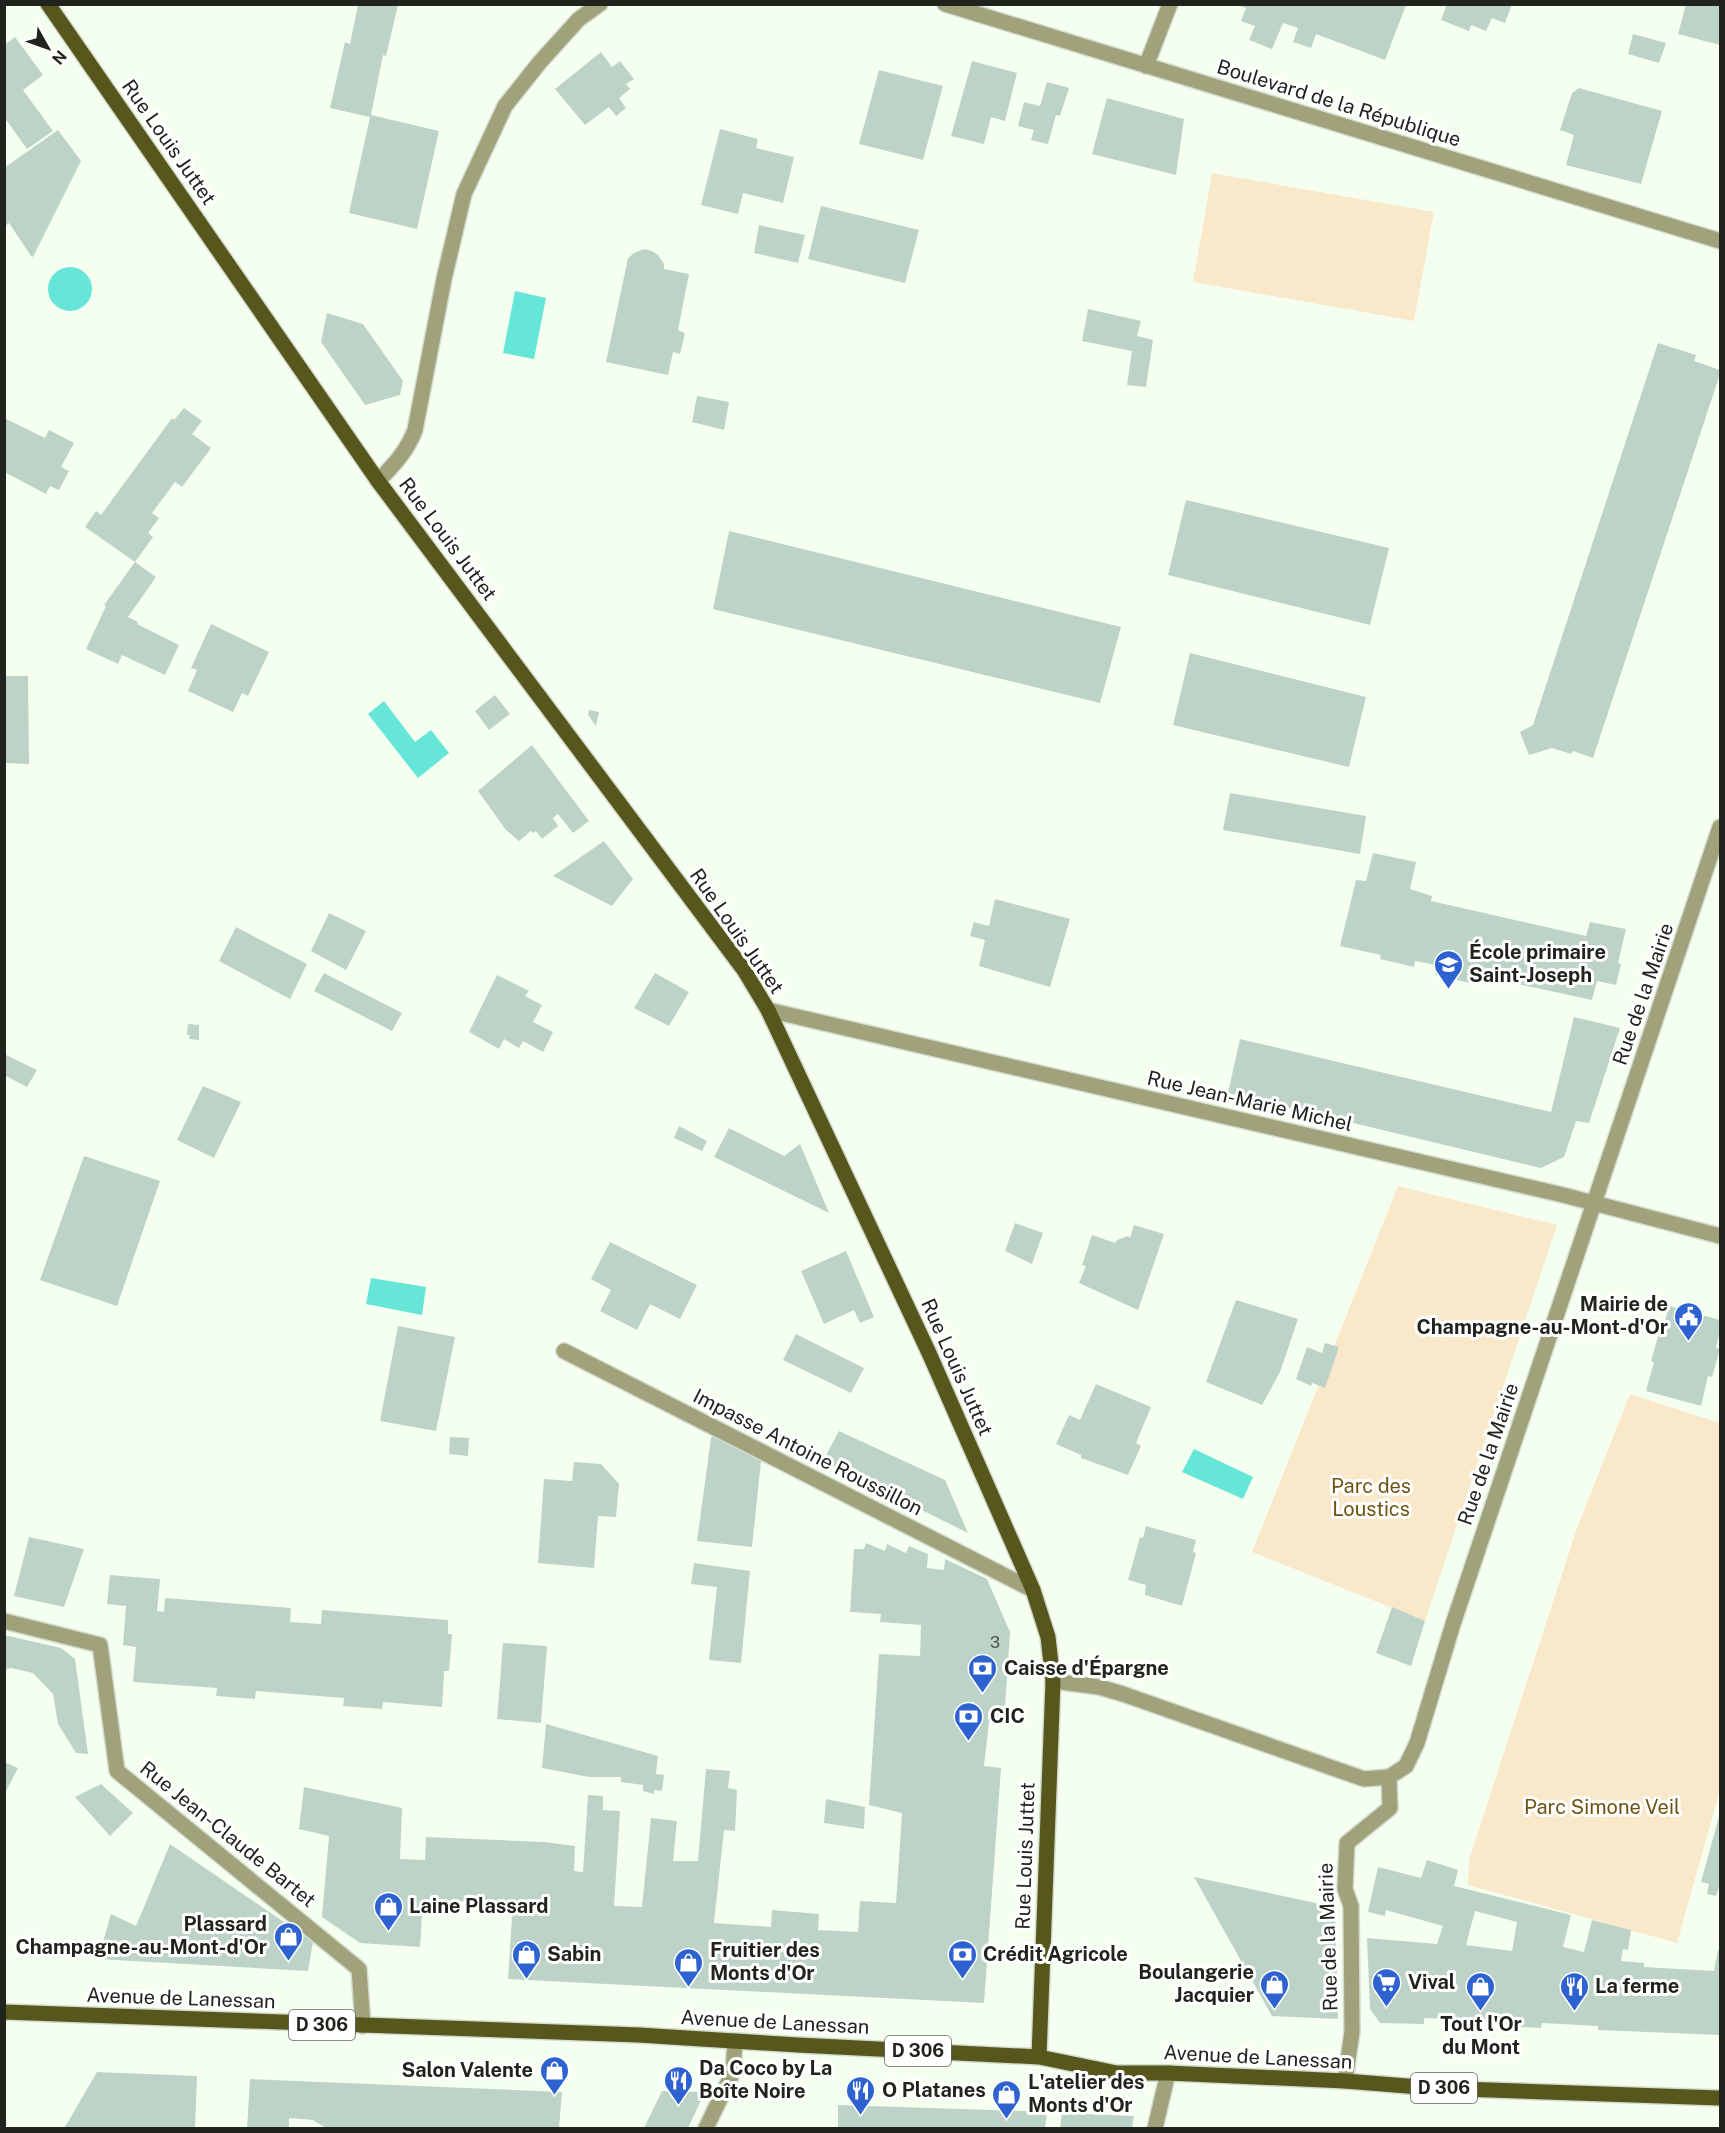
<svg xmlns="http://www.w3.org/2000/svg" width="1725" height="2133" font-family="'Public Sans',sans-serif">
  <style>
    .green { fill: #f9e9ca }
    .water { fill: #65e6d9 }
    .building { fill: #bed3c7; fill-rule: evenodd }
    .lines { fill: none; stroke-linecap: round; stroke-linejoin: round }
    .street-casing { stroke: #d3dcce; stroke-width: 18 }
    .primary-casing { stroke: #d3dcce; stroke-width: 18 }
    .street { stroke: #a0a27c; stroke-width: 15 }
    .primary { stroke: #57571d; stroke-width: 15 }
    .labels { text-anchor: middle; stroke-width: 6; stroke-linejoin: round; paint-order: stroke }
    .number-label { font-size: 16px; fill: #485048 }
    .shield { fill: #fff; stroke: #636661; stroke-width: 1.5 }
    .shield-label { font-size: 18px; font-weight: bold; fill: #20241d }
    .street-label { font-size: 20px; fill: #20241d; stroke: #fff }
    .poi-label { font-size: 20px; font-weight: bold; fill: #20241d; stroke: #fff; text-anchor: start }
    .park-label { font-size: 20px; fill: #6e520f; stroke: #fff }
  </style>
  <rect width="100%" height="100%" fill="#f5fff0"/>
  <path class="green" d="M1212,173L1434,212L1414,321L1193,282Z
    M1398,1186L1557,1225L1425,1621L1252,1552Z
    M1630,1394L1720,1423V1790L1677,1943L1468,1885L1469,1860L1577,1528Z"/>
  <path class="water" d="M48 289a22 22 0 1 1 44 0a22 22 0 1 1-44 0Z
    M515,291L546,298L534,359L503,353Z
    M384,701L415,742L431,730L449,753L418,778L368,714Z
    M371,1278L426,1287L422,1315L366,1304Z
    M1194,1449L1253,1477L1243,1499L1182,1472Z"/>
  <path class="building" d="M1447,4H1512L1505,23L1492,18L1486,31L1471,25L1469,31L1441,20Z
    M1686,4H1720V45L1678,34Z
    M358,5H398L386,56L383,55L371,115L439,131L417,229L349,213L370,117L330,108L345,42L350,44Z
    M1238,5H1406L1385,60L1316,34L1311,48L1293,42L1298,28L1283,23L1272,49L1249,40L1255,26L1241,21L1246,8Z
    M1633,34L1666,43L1659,63L1628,54Z
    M15,37L43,75L23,90L53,131L27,149L4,117V45Z
    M601,52L612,67L620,61L634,79L626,84L630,89L619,98L626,108L616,116L609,107L585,125L555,89Z
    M972,61L1017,73L1005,121L991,117L984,144L951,136Z
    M879,70L943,86L923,160L859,144Z
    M1047,82L1069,88L1060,116L1056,115L1048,144L1031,140L1034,130L1018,126L1024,102L1040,106Z
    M1579,88L1662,111L1641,184L1566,165L1574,135L1560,130L1572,93Z
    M1107,98L1184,119L1176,175L1092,154Z
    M720,129L758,139L756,148L794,157L783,203L743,193L738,214L701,205Z
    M58,130L81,161L33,257L31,256L9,223L4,227V168Z
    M821,206L919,230L905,283L808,259Z
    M759,225L805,235L798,263L754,253Z
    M644,249L652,251L658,255L664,264V269L689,274L678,330L685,333L680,354L673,352L668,375L606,362L628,258L634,253Z
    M1088,309L1141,321L1137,336L1153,340L1146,387L1127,385L1132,351L1082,341Z
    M327,313L363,324L403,381L400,395L365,405L321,342Z
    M1658,343L1696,355L1694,361L1720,370V374L1593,758L1573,751L1571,754L1552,748L1529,755L1520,732L1533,725Z
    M697,396L729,402L724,430L692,422Z
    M184,408L202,421L192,434L211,448L182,487L175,482L152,513L159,518L148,533L153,537L135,562L85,527L96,511L101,515L172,418L174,420Z
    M4,418L45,438L49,430L74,443L61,467L69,471L59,490L50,486L46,494L4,472Z
    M1186,500L1389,548L1370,625L1168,575Z
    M729,531L1121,627L1100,703L713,609Z
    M135,562L156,577L128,617L138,622L137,624L179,645L165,675L122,655L118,664L86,649L106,606L104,605Z
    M211,624L269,652L248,696L242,693L233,712L188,691L197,670L191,668Z
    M1190,653L1366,697L1349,767L1173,725Z
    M4,676H28L29,764L4,763Z
    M495,695L510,714L489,730L475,711Z
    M589,710L599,712L596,726L588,715Z
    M532,745L589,821L573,833L558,814L553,818L558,826L542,839L536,831L533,833L531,831L519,841L506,830L478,791Z
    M1230,793L1366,816L1360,854L1223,830Z
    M604,841L633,879L612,906L553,876Z
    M1373,853L1416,862L1410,889L1432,896L1431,901L1586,936L1590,922L1626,929L1618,963L1621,964L1616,985L1597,981L1592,1000L1477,975L1475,984L1435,975L1437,965L1415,961L1414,967L1380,959L1381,955L1340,946L1356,880L1366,881Z
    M995,899L1070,919L1050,987L979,966L985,940L970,936L974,922L989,926Z
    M329,913L366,931L346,970L311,951Z
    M236,927L307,964L290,999L219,961Z
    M324,973L402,1013L392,1031L314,991Z
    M655,973L689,992L669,1026L634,1008Z
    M497,975L529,991L525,996L542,1005L533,1022L553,1032L543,1052L523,1041L519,1048L504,1039L499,1049L469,1032Z
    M1574,1017L1620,1028L1589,1123L1576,1121L1564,1157L1541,1168L1228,1093L1240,1039L1551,1112Z
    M188,1024L199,1025V1040L189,1039L190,1035H187Z
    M4,1054L37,1070L27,1087L4,1075Z
    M203,1086L241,1102L214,1158L177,1140Z
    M679,1126L707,1141L702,1151L674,1138Z
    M729,1128L784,1156L800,1144L829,1213L714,1157Z
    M84,1156L160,1181L117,1306L40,1280Z
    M1015,1223L1043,1233L1032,1264L1005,1251Z
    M1134,1225L1164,1234L1138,1310L1079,1283L1086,1266L1082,1265L1092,1235L1115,1243L1117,1240L1128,1236L1130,1238Z
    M610,1242L697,1285L680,1319L650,1304L637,1330L600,1311L611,1290L591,1279Z
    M846,1251L874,1317L860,1323L854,1310L824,1324L801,1271Z
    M1236,1300L1298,1319L1280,1372L1262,1405L1206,1382Z
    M1669,1306L1720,1320V1330L1716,1348L1720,1349L1712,1377L1708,1376L1701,1406L1646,1391L1654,1362L1651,1361L1659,1333H1662Z
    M398,1326L455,1337L436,1431L380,1421Z
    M796,1334L864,1368L851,1393L783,1360Z
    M1325,1343L1339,1347L1325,1388L1312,1383L1311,1386L1296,1379L1307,1347L1322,1353Z
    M1096,1384L1151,1407L1136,1443L1141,1446L1128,1475L1081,1458V1455L1056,1444L1069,1415L1080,1420Z
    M716,1430L762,1452L752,1547L697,1541L711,1438Z
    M839,1431L945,1480L968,1533L823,1461Z
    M450,1437L469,1438L468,1456L449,1454Z
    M574,1462L601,1464L619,1484L616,1517L598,1516L594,1568L538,1563L544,1479L572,1481Z
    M1146,1526L1196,1540L1193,1552L1196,1553L1182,1606L1145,1595L1146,1585L1128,1580L1140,1537L1143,1538Z
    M29,1537L84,1549L64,1607L14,1596Z
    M866,1543L885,1551L887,1544L906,1553L909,1546L928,1554L927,1568L944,1570L945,1559L987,1579L1010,1632L1004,1723L989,1722L984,1766L1001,1768L984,2003L508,1979L513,1903L423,1900L420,1947L360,1943L322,1917L329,1836L299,1829L304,1787L402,1808L400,1859L425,1860L426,1837L544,1842L575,1846L574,1871L583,1872L588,1795L603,1796V1810L620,1811L614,1906L642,1907L651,1818L677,1821L673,1861H698L706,1769L730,1771L728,1788L737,1790L735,1831L724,1830L714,1923L771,1927L772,1910L819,1914L818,1930L858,1932L860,1901L896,1903L902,1813L869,1805L879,1654L920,1656L921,1625L880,1622L881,1614L850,1612L854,1549H864Z
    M694,1563L750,1571L741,1663L709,1660L717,1587L691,1584Z
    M110,1575L160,1579L157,1611L164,1612L165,1598L291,1608L290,1622L321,1624L322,1610L448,1620V1634H452L449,1671H444L442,1707L383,1702L382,1709L343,1706L344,1698L256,1691L255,1699L216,1696L217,1688L133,1682L136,1647L123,1645L126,1606L107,1604Z
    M1392,1607L1425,1621L1411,1666L1376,1653Z
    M4,1635L61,1648L75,1659L88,1754L76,1753L58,1724L53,1694L33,1673L11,1668L4,1670Z
    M503,1643L547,1646L541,1723L497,1719Z
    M546,1724L658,1756L656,1774L664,1775L662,1791L654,1790V1794L643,1791V1785L621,1782V1777H589L542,1768Z
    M4,1762L18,1768L4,1795Z
    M101,1784L133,1813L110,1836L75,1797Z
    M826,1799L865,1807L864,1829L824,1823Z
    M1720,1813V1888L1719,1887L1716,1896L1707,1894L1709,1884L1701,1882Z
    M170,1844L313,1942L308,1971L98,1959L111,1914L136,1926Z
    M1427,1860L1458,1870L1454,1886L1571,1915L1563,1947L1584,1952L1592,1920L1631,1930L1628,1950L1623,1949L1621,1961L1644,1963V1967L1714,1971L1718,1950L1720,1951V2035L1598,2030V2026L1542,2023L1541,2028L1504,2026L1505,2021L1424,2018V2024L1380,2023L1370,2009L1367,1938L1437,1944L1443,1926L1386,1910L1385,1916L1368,1912L1378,1867L1421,1878ZM1475,1911L1517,1922L1512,1951L1466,1945Z
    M1194,1877L1335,1907L1338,2019L1272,2016Z
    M97,2072L197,2076L195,2128L65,2127Z
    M250,2079L562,2092L559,2128H326L313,2120L289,2118V2128H247Z
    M662,2091L705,2092L688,2128H644Z
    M838,2105L992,2110L1047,2112L1045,2128H838Z
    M1062,2113L1134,2116L1132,2128H1060Z"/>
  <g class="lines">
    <defs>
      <path id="street" d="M945,4L1720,241
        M1146,66L1170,4
        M378,481C394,465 407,451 415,430L444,279L464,194L505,106L540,62L579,19L600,4
        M768,1010L1563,1195L1720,1236
        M564,1351L1033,1590
        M4,1621L100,1645L117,1771L359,1969L363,2026
        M1053,1681L1099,1687L1123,1694L1364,1779L1389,1777L1406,1766L1417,1743L1453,1624L1720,827
        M1345,2081L1352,2032L1351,1906L1345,1889L1347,1843L1390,1808L1389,1777
        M706,2128L733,2072L735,2041
        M1155,2128L1168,2073"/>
      <path id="primary" d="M48,4L378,481L744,970L768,1010L929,1353L1033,1590L1048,1637L1053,1681L1039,2057
        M4,2012L639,2035L798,2045L1039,2057L1117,2073H1168L1345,2081L1432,2088L1720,2098"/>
    </defs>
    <use href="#street" class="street-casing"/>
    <use href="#primary" class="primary-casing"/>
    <use href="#street" class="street"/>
    <use href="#primary" class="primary"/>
  </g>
  <defs>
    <symbol id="school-pin" viewBox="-11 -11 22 30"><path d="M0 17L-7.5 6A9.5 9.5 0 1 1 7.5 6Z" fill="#2e62d1" stroke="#fff"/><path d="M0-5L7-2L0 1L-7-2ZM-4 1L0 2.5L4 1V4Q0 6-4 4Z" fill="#fff"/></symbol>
    <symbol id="civic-pin" viewBox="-11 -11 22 30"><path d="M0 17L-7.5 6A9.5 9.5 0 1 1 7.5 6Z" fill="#2e62d1" stroke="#fff"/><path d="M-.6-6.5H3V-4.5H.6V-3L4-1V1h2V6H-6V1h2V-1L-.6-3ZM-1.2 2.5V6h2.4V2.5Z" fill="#fff"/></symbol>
    <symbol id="bank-pin" viewBox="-11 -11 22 30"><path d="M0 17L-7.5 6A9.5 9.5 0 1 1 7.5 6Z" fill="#2e62d1" stroke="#fff"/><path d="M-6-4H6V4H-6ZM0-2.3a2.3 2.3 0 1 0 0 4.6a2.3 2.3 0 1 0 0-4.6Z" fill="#fff"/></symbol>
    <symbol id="shop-pin" viewBox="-11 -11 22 30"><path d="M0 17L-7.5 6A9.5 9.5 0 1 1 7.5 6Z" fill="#2e62d1" stroke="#fff"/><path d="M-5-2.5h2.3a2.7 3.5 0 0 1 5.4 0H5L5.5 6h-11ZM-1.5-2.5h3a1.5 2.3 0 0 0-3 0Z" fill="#fff"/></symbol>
    <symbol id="supermarket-pin" viewBox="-11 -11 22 30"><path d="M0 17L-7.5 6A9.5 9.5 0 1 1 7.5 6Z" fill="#2e62d1" stroke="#fff"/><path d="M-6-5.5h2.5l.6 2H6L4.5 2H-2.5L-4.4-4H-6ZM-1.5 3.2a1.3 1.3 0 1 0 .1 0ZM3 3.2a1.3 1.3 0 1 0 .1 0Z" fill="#fff"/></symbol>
    <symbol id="restaurant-pin" viewBox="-11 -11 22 30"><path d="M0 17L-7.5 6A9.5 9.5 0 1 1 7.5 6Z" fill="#2e62d1" stroke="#fff"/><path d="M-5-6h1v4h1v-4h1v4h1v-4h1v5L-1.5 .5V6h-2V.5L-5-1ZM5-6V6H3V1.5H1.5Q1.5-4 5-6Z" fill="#fff"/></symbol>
  </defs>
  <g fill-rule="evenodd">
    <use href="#school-pin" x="1432" y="948" width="33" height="45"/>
    <use href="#civic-pin" x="1672" y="1300" width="33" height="45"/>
    <use href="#bank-pin" x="966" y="1652" width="33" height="45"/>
    <use href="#bank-pin" x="952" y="1700" width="33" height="45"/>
    <use href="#shop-pin" x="372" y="1890" width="33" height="45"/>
    <use href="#shop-pin" x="272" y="1920" width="33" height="45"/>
    <use href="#shop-pin" x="510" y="1938" width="33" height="45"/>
    <use href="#bank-pin" x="946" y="1938" width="33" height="45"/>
    <use href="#shop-pin" x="672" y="1946" width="33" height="45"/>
    <use href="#supermarket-pin" x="1370" y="1966" width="33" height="45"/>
    <use href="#shop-pin" x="1258" y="1968" width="33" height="45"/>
    <use href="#shop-pin" x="1464" y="1970" width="33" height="45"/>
    <use href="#restaurant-pin" x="1558" y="1970" width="33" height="45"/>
    <use href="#shop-pin" x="538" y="2054" width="33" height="45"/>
    <use href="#restaurant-pin" x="662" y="2064" width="33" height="45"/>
    <use href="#restaurant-pin" x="844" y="2074" width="33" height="45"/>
    <use href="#shop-pin" x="990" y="2078" width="33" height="45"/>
  </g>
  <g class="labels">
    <g class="number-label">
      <text x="995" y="1648">3</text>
    </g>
    <g class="shield">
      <rect x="289" y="2010" width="66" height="30" rx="4.5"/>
      <rect x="885" y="2036" width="66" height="30" rx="4.5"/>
      <rect x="1411" y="2073" width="66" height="30" rx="4.5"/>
    </g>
    <g class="shield-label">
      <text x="322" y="2031">D 306</text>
      <text x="918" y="2057">D 306</text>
      <text x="1444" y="2094">D 306</text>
    </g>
    <g class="street-label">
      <text transform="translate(1339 103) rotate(17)" y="7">Boulevard de la République</text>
      <text transform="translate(169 142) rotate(55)" y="7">Rue Louis Juttet</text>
      <text transform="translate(448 539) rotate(53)" y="7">Rue Louis Juttet</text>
      <text transform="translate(737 931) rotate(55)" y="7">Rue Louis Juttet</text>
      <text transform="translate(1643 994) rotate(-71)" y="7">Rue de la Mairie</text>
      <text transform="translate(1250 1101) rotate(13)" y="7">Rue Jean-Marie Michel</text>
      <text transform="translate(957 1367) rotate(66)" y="7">Rue Louis Juttet</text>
      <text transform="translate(808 1452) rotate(27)" y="7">Impasse Antoine Roussillon</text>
      <text transform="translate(1488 1454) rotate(-71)" y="7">Rue de la Mairie</text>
      <text transform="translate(228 1834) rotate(39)" y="7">Rue Jean-Claude Bartet</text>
      <text transform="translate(1025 1856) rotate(-88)" y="7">Rue Louis Juttet</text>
      <text transform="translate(1328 1937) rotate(-92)" y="7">Rue de la Mairie</text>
      <text transform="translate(181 1998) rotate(2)" y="7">Avenue de Lanessan</text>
      <text transform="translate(775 2022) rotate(3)" y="7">Avenue de Lanessan</text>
      <text transform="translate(1258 2057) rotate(3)" y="7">Avenue de Lanessan</text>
    </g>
    <g class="poi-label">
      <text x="1469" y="959">École primaire<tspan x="1469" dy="23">Saint-Joseph</tspan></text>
      <text x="1668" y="1311" text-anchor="end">Mairie de<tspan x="1668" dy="23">Champagne-au-Mont-d'Or</tspan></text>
      <text x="1004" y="1675">Caisse d'Épargne</text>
      <text x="990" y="1723">CIC</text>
      <text x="409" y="1913">Laine Plassard</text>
      <text x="267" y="1931" text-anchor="end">Plassard<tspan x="267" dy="23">Champagne-au-Mont-d'Or</tspan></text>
      <text x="710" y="1957">Fruitier des<tspan x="710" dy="23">Monts d'Or</tspan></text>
      <text x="547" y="1961">Sabin</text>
      <text x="983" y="1961">Crédit Agricole</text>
      <text x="1254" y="1979" text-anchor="end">Boulangerie<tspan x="1254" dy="23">Jacquier</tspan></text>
      <text x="1408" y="1989">Vival</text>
      <text x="1595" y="1993">La ferme</text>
      <text x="1481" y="2031" text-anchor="middle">Tout l'Or<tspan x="1481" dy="23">du Mont</tspan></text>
      <text x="699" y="2075">Da Coco by La<tspan x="699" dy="23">Boîte Noire</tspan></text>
      <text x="533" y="2077" text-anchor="end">Salon Valente</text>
      <text x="1028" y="2089">L'atelier des<tspan x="1028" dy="23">Monts d'Or</tspan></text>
      <text x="882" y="2097">O Platanes</text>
    </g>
    <g class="park-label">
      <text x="1371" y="1493">Parc des<tspan x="1371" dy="23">Loustics</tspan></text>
      <text x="1602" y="1814">Parc Simone Veil</text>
    </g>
  </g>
  <rect width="1725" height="2133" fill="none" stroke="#20241d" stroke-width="12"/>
  <g transform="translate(48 48) rotate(130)" stroke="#ffffff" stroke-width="4.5" paint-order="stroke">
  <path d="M0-4.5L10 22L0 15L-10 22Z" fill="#20241d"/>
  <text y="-9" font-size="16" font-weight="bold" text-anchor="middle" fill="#20241d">N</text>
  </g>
</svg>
